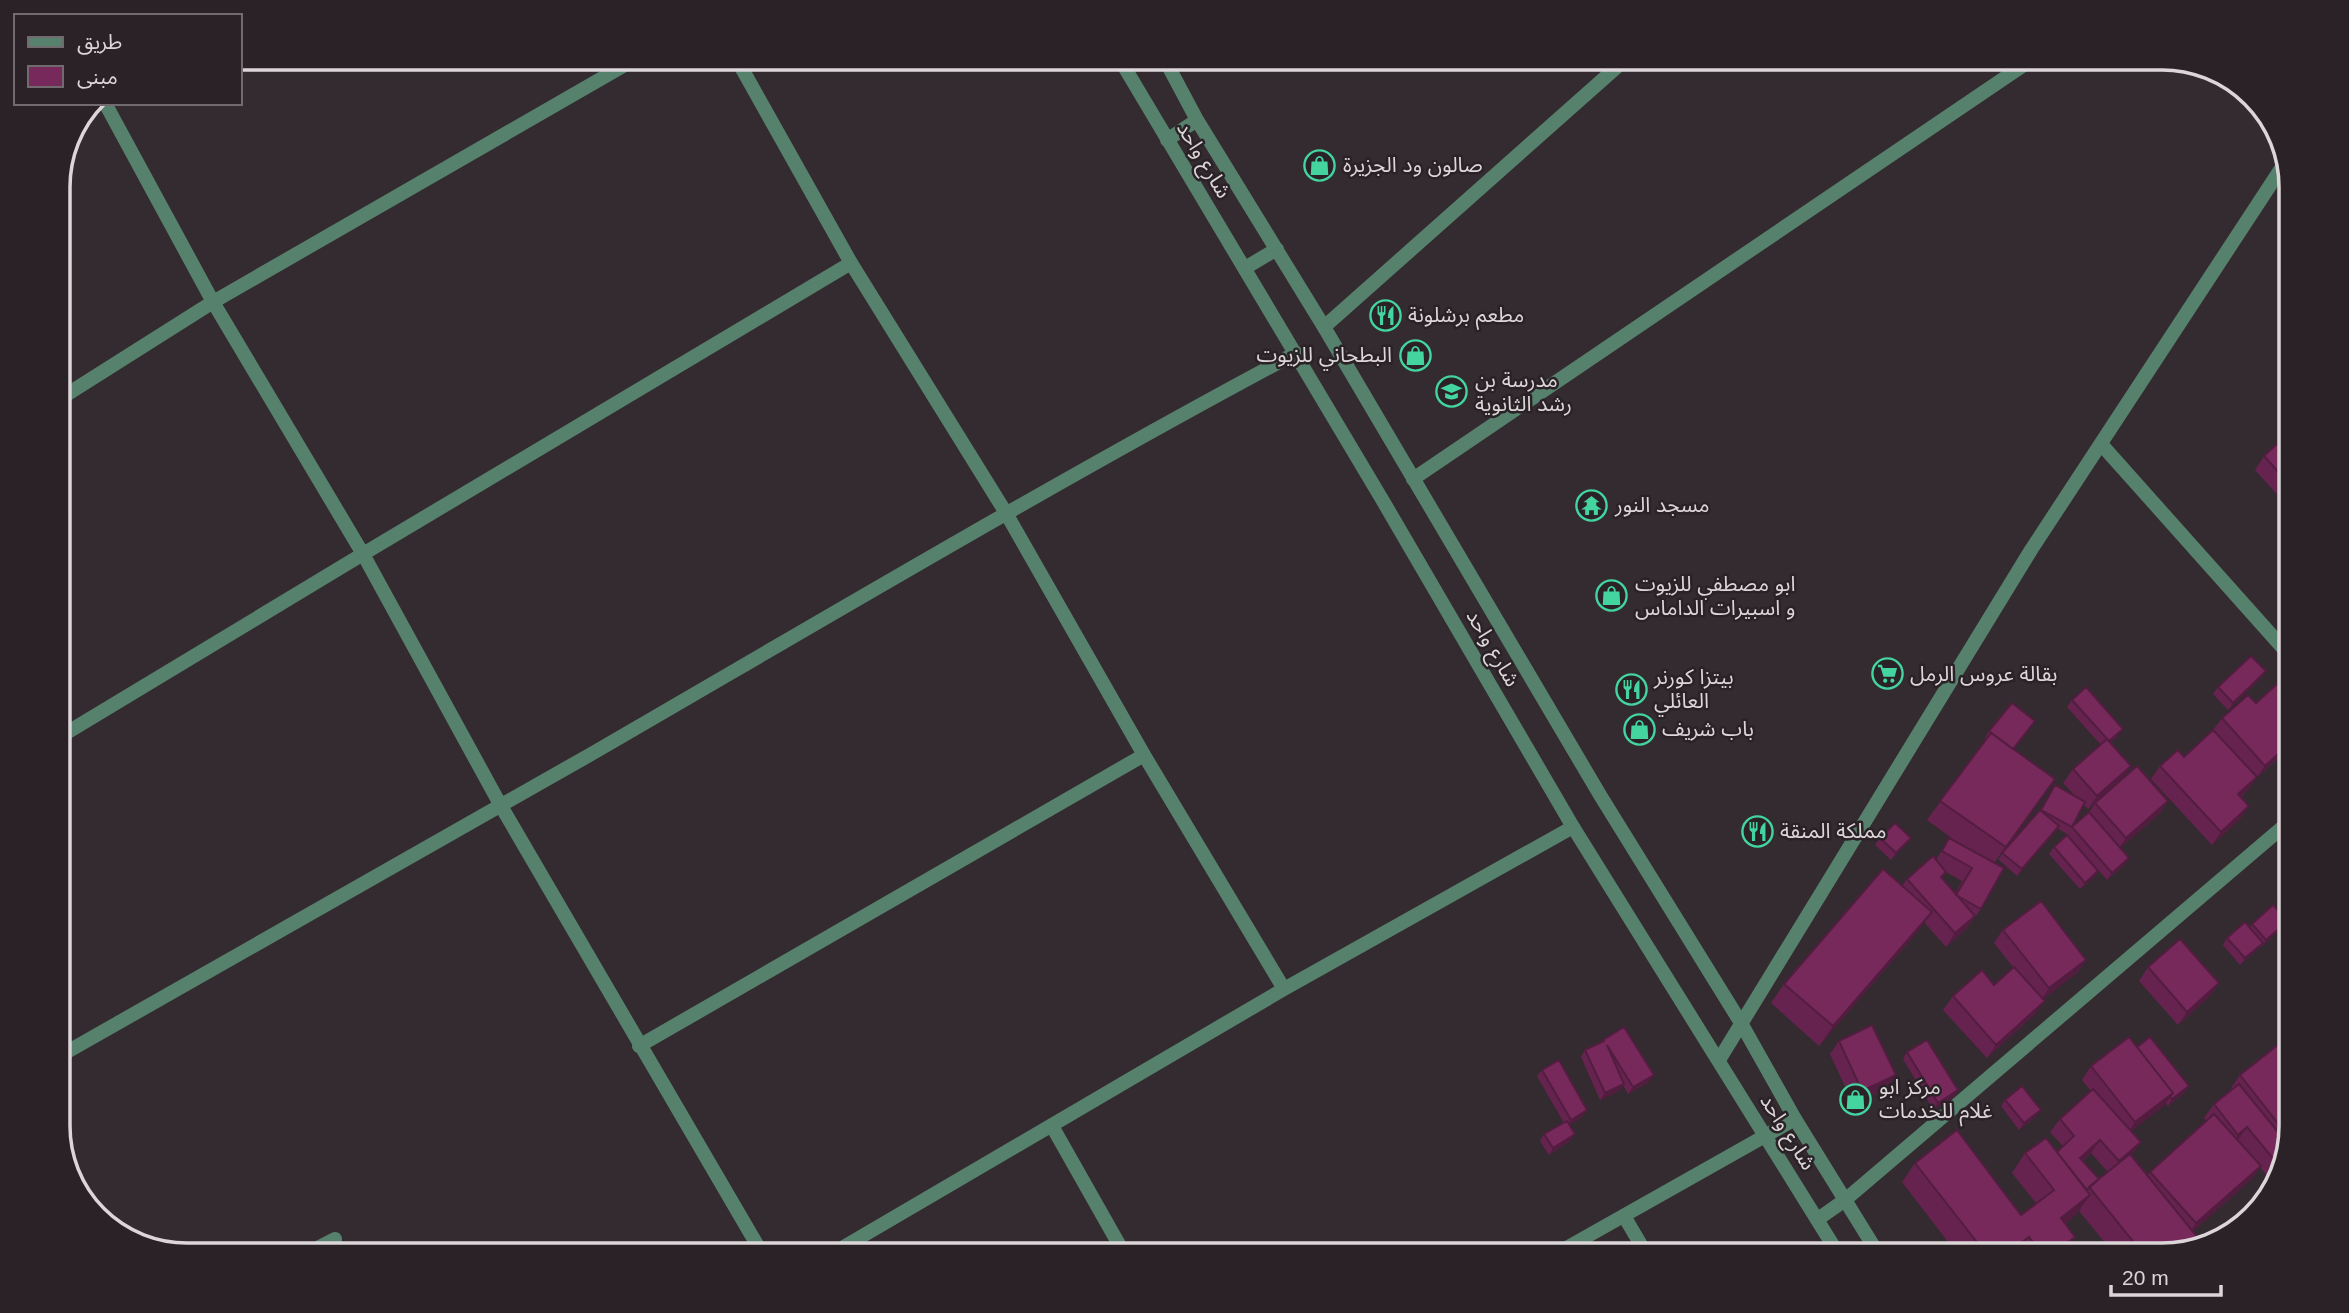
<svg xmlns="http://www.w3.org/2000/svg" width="2349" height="1313" font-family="Arial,'Noto Sans Arabic',sans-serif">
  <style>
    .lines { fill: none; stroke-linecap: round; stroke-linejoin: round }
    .minor { stroke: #56816d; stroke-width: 14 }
    .tertiary { stroke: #56816d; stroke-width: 14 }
    .wall { fill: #66234f; fill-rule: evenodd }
    .shaded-wall { fill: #531d40 }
    .building { fill: #77295c; stroke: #531d40; stroke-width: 2 }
    .labels { text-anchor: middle; stroke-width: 5; stroke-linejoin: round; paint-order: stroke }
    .street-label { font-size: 21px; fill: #dcd6d9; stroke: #2a2226 }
    .poi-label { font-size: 21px; fill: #dcd6d9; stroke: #2a2226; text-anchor: start }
    .rim { fill: none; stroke: #dcd6d9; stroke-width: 3.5 }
  </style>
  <rect width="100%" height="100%" fill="#342b30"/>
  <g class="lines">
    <path class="minor" d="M736,58L851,263L1006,513L1144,755L1284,989
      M105,103L213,302L363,554L501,806L763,1255
      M1324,327L1627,58
      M58,400L213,302L637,58
      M2101,444L2291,657
      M1413,479L2034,58
      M58,738L363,554L851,263
      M639,1046L1144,755
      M58,1057C236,956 415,856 593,753C826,618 1058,480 1296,353
      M1719,1060L2031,550L2286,161
      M1052,1126L1125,1255
      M72,1174L92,1209
      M1624,1216L1647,1255
      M1818,1219L1845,1200L2291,820
      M304,1255L335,1239
      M830,1255L1284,989L1573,827"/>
    <path class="tertiary" d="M1119,58L1383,501L1573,827L1839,1255
      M1164,58L1197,120L1324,327L1600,795L1741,1023L1795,1119L1879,1255
      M1167,140L1197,120
      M1245,268L1277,249
      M1554,1255L1795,1119"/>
  </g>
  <path class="wall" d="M2264,456L2291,460V527L2279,514L2286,504L2255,470Z
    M2291,555V589L2277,568L2282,562Z
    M2261,678L2228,710L2213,694L2218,687Z
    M2291,683V763L2283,754L2256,778L2248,790L2241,797L2249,806L2240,819L2212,845L2151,779L2160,766L2184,757L2213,730L2222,718L2256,703Z
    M2072,700L2118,736L2110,743L2131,766L2122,779L2088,809L2084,805L2072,827L2089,813L2095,803L2168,801L2159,814L2120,848L2129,858L2124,865L2107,880L2067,834L2057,828L2017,876L1998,859L2040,810L2055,785L2076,797L2063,783L2073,769L2101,745L2067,707Z
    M1989,731L2013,750L2055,779L1994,863L1981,909L1966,929L1946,947L1924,922L1918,931L1819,1046L1771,1003L1784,984L1902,886L1907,879L1936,860L1949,838L1964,847L1927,820L1986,739L1985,738ZM1946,872L1962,881L1955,894L1942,878Z
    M1880,838L1906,844L1891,860L1875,845Z
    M2291,844V874L2290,875L2277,859L2281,852Z
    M2054,847L2098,871L2093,878L2080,889L2049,854Z
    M2252,924L2283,927L2261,947V946L2240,965L2223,945L2227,938L2250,928Z
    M2003,930L2086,960L2077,973L2043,999L2035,1014L1987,1058L1943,1010L1953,996L1994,985L2013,967L1994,943Z
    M2148,967L2219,983L2210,996L2178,1025L2139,981Z
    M1603,1040L1649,1082L1628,1094L1623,1085L1619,1091L1600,1100L1581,1057L1585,1050L1601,1043Z
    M1839,1041L1886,1089L1853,1104L1830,1054Z
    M2137,1047L2184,1093L2168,1106L2166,1103L2131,1131L2132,1155L2148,1175L2150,1172L2207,1121L2204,1118L2214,1104L2232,1090L2231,1088L2240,1075L2291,1126L2279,1174L2270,1180L2260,1167L2252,1179L2162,1255H2115L2079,1211L2065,1224L2062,1255H1958L1902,1182L1915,1163L2021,1215L2036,1203L2012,1173L2025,1153L2057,1152L2063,1146L2050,1132L2060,1119L2091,1091L2082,1080L2091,1066ZM2091,1153L2108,1172L2099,1179L2083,1161Z
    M1907,1052L1958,1090L1954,1097L1933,1109L1903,1059Z
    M1542,1070L1582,1117L1569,1125L1575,1134L1570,1141L1549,1155L1540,1141L1544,1134L1564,1123L1537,1076Z
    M2005,1100L2036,1116L2019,1130L2001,1106Z"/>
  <path class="shaded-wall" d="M2266,671L2261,678L2228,710L2233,703Z
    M2123,729L2118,736L2104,748L2108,741Z
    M2291,742L2283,754L2256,778L2248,790L2229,807L2238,794L2257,777L2265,766Z
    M2131,766L2122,779L2088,809L2097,796Z
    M2168,801L2159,814L2117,851L2126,838Z
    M2249,806L2240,819L2212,845L2221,832Z
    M2059,826L2054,833L2017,876L2022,869Z
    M1911,838L1906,844L1891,860L1896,853Z
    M2129,858L2124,865L2107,880L2112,873Z
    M2098,871L2093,878L2080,889L2085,883Z
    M1932,912L1918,931L1819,1046L1833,1026Z
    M1975,916L1966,929L1946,947L1955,933Z
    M2288,921L2283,927L2261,947L2266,940Z
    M2263,943L2258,949L2240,965L2245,958Z
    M2086,960L2077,973L2040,1002L2049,988Z
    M2219,983L2210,996L2178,1025L2187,1012Z
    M2045,1001L2035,1014L1987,1058L1996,1045Z
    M1654,1075L1649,1082L1628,1094L1633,1087Z
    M1896,1075L1886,1089L1853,1104L1862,1091Z
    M1624,1084L1619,1091L1600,1100L1605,1093Z
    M2189,1086L2184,1093L2168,1106L2172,1099Z
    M1958,1090L1954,1097L1933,1109L1938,1103Z
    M2173,1093L2164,1106L2126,1135L2135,1122Z
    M1587,1110L1582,1117L1566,1127L1571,1120Z
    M2041,1110L2036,1116L2019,1130L2024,1123Z
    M2247,1127L2238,1140L2229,1148L2238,1135Z
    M1575,1134L1570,1141L1549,1155L1553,1148Z
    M2100,1140L2091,1153L2071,1171L2080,1158Z
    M2141,1142L2132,1155L2110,1174L2119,1161Z
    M2261,1166L2252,1179L2187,1237L2196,1223Z
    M2280,1167L2279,1174L2270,1180Z
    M2090,1195L2077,1214L2047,1238L2061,1218Z
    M2029,1237L2016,1255H2005Z
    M2075,1237L2062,1255H2051Z"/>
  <path class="building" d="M2277,444L2291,460V486L2264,456Z
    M2291,555V576L2282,562Z
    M2251,656L2266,671L2233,703L2218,687Z
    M2285,677L2291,683V742L2265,766L2222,718L2248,695L2256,703Z
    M2086,687L2123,729L2109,741L2072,700Z
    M2012,703L2035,721L2013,749L1989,731Z
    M2213,730L2257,777L2238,794L2249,806L2221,832L2160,766L2178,750L2184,757Z
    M1991,733L2055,779L2006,847L1940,801Z
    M2107,739L2131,766L2097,796L2073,769Z
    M2137,766L2168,801L2126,838L2095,803Z
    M2055,785L2085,802L2072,827L2089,812L2129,858L2112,873L2072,827L2041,810Z
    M2040,810L2059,826L2022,869L2002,853Z
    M1895,823L1911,838L1896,853L1880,838Z
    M2067,835L2098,871L2085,883L2054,847Z
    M1949,838L2004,868L1981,909L1956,895L1972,868L1942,851Z
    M2291,844V864L2281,852Z
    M1933,856L1946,872L1941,877L1975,916L1955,933L1907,879Z
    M1883,869L1932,912L1833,1026L1784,984Z
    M2041,901L2086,960L2049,988L2003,930Z
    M2273,905L2288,921L2266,940L2252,924Z
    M2245,922L2263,943L2245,958L2227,938Z
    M2180,939L2219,983L2187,1012L2148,967Z
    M2014,967L2045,1001L1996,1045L1953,996L1982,970L1994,985Z
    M1872,1025L1896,1075L1862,1091L1839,1041Z
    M1624,1027L1654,1075L1633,1087L1607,1045L1624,1084L1605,1093L1585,1050L1604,1041L1603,1040Z
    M2129,1037L2173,1093L2135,1122L2091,1066Z
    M2150,1037L2189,1086L2172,1099L2170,1097L2173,1093L2137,1047Z
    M1927,1040L1958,1090L1938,1103L1907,1052Z
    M2279,1044L2291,1060V1126L2288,1136L2240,1075Z
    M1559,1060L1587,1110L1571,1120L1542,1070Z
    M2239,1084L2287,1143L2280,1167L2247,1127L2238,1135L2214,1104Z
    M2022,1086L2041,1110L2024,1123L2005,1100Z
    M2093,1089L2141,1142L2119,1161L2100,1140L2080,1158L2099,1179L2087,1190L2057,1152L2074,1136L2060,1119Z
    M2214,1114L2261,1166L2196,1223L2150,1172Z
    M1567,1121L1575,1134L1553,1148L1544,1134Z
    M1957,1130L2021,1215L2054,1190L2025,1153L2046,1138L2090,1195L2061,1218L2075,1237L2051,1255H2043L2029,1237L2005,1255H1987L1915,1163Z
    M2130,1154L2203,1244L2162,1255H2144L2089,1187Z"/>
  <defs>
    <symbol id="shop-ring" viewBox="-11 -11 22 22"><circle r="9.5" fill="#2a2226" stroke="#43d4a0" stroke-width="1.5"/><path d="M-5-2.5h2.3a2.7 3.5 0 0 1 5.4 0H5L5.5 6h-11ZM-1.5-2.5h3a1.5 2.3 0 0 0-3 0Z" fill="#43d4a0"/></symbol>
    <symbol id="restaurant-ring" viewBox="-11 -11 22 22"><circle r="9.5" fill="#2a2226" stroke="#43d4a0" stroke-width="1.5"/><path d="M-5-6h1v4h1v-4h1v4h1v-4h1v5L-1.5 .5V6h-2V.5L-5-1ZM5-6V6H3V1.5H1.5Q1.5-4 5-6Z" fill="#43d4a0"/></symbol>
    <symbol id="school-ring" viewBox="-11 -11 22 22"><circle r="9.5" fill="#2a2226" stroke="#43d4a0" stroke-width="1.5"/><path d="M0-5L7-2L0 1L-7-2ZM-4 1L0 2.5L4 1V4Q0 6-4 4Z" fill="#43d4a0"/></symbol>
    <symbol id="temple-ring" viewBox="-11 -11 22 22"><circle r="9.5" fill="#2a2226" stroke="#43d4a0" stroke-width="1.5"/><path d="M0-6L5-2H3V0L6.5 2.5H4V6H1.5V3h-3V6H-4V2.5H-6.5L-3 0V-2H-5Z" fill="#43d4a0"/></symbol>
    <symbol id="supermarket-ring" viewBox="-11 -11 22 22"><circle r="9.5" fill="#2a2226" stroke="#43d4a0" stroke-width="1.5"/><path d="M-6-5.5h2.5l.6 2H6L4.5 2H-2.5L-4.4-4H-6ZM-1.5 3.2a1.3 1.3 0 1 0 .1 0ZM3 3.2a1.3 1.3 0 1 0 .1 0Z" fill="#43d4a0"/></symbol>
  </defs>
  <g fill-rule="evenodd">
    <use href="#shop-ring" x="1302" y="148" width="35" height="35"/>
    <use href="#restaurant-ring" x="1368" y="298" width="35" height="35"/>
    <use href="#shop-ring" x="1398" y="338" width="35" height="35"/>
    <use href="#school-ring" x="1434" y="374" width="35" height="35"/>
    <use href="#temple-ring" x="1574" y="488" width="35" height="35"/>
    <use href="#shop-ring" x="1594" y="578" width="35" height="35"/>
    <use href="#supermarket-ring" x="1870" y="656" width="35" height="35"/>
    <use href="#restaurant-ring" x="1614" y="672" width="35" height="35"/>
    <use href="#shop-ring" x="1622" y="712" width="35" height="35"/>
    <use href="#restaurant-ring" x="1740" y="814" width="35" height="35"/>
    <use href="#shop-ring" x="1838" y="1082" width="35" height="35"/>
  </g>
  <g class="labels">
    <g class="street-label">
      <text transform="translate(1204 160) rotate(59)" y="7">شارع واحد</text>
      <text transform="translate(1493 648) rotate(60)" y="7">شارع واحد</text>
      <text transform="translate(1788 1132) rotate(58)" y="7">شارع واحد</text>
    </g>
    <g class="poi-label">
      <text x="1343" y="172">صالون ود الجزيرة</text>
      <text x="1408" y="322">مطعم برشلونة</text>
      <text x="1392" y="362" text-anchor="end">البطحاني للزيوت</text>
      <text x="1475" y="387">مدرسة بن<tspan x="1475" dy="24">رشد الثانوية</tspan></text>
      <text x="1615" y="512">مسجد النور</text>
      <text x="1635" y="591">ابو مصطفي للزيوت<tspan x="1635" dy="24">و اسبيرات الداماس</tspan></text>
      <text x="1910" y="681">بقالة عروس الرمل</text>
      <text x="1654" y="684">بيتزا كورنر<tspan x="1654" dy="24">العائلي</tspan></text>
      <text x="1662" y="736">باب شريف</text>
      <text x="1780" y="838">مملكة المنقة</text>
      <text x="1879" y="1094">مركز ابو<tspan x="1879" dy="24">غلام للخدمات</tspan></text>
    </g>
  </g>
  <path d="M0 0H2349V1313H0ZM187 70H2162A117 117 0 0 1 2279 187V1126A117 117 0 0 1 2162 1243H187A117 117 0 0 1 70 1126V187A117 117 0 0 1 187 70Z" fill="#2a2226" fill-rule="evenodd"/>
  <path class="rim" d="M187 70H2162A117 117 0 0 1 2279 187V1126A117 117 0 0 1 2162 1243H187A117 117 0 0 1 70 1126V187A117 117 0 0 1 187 70Z"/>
  <rect x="14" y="14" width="228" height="91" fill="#2a2226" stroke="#716a6e" stroke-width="2"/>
  <rect x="28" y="37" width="35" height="10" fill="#56816d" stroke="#716a6e" stroke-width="2"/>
  <text x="77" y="49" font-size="21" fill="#dcd6d9">طريق</text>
  <rect x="28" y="66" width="35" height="21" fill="#77295c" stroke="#716a6e" stroke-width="2"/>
  <text x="77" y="84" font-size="21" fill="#dcd6d9">مبنى</text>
  <path d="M2111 1285v10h110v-10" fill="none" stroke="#dcd6d9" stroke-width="3.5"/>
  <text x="2122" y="1285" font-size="21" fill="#dcd6d9" stroke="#2a2226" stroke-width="5" paint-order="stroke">20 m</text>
</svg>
